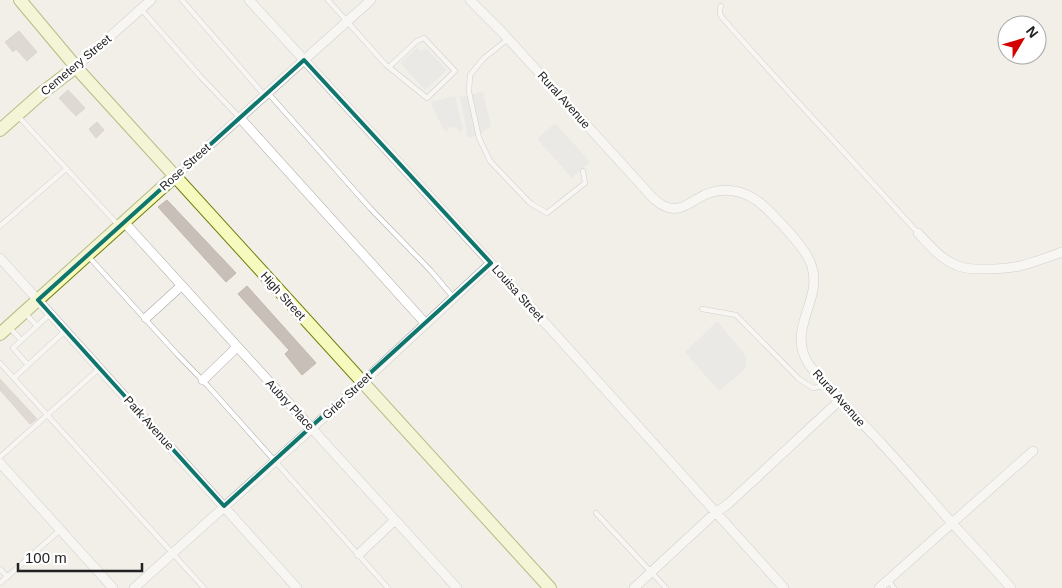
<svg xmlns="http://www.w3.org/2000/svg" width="1062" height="588" font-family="Arial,sans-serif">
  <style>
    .parking { fill: #e2e2e2 }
    .building { fill: #c7bfb8; stroke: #c4b6ab }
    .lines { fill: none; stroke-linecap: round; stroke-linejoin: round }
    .lane-casing { stroke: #a9a9a9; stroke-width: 5.5 }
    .street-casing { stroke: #a9a9a9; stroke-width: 10 }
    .secondary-casing { stroke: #707d05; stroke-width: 14 }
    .lane { stroke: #fff; stroke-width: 4.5 }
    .street { stroke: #fff; stroke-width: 9 }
    .secondary { stroke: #f7fabf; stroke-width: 12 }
    .marked { fill: none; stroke: #0f766e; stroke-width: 4; stroke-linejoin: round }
    .labels { text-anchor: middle; stroke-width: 5; stroke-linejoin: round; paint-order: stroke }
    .street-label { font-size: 12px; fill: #222; stroke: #fff }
  </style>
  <rect width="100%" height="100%" fill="#f2efe9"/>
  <path class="parking" d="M417,48L421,51L426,48L447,70L425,90L400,63Z
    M483,92L491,127L476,136L468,138L460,97Z
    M455,96L463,129L460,133L456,128L450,127L446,132L442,127L430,102Z
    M555,123L590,162L572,178L537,139Z
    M717,321L743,352L747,359L745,369L719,391L685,352Z"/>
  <path class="building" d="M19,31L37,52L27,61L16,49L13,52L5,42Z
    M68,90L85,108L76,116L59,98Z
    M97,122L104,130L96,138L89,129Z
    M167,200L236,273L226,282L158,207Z
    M247,286L316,363L302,375L285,354L289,350L238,294Z
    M0,379L37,419L30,424L0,390Z"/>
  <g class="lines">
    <defs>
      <path id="lane" d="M182,0L265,96
        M328,0L385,64L427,98L455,71L424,38L417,41L389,67
        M721,6C718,13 721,17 726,22C789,94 854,162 918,233
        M141,9L199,75L240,118
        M508,39L484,58L470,75L469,92L479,138L490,161L530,203L547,213L585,183L583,171
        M268,93L370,208L431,271L453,297
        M18,116L119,226
        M0,226L66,169
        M88,256L177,354L208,386L388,588
        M702,309L736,315L799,379L813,388L825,386
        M26,314L37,326
        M50,314L13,348L28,365L65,331
        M10,328L21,340
        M0,363L204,588
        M14,378L28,365
        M0,457L100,368
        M596,513L666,588
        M0,569L8,577
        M888,580L894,588
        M0,583L60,530"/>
      <path id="street" d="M249,0L501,274L784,588
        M470,0L502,32L643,187C650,195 659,206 670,208C681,210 688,204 697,199C721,184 746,189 766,208C779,221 808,250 812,267C822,301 787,328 808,363C815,374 825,384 835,394C850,411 866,427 882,444C906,470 929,497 952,523C972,545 992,566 1011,588
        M76,67L151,0
        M240,118L426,324
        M175,176L371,0
        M124,222L457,588
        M918,233C929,245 941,259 956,265C963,269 972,269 979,269C1015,270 1030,264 1062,252
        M0,258L297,588
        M146,318L181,286
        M203,380L237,347
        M0,463L113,588
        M359,554L395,520
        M134,588L362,383L491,263
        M634,588L715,513L728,504L840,400
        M879,588L1033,451"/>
      <path id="secondary" d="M20,0L82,74L550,588
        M0,130L43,92L76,67
        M0,334L175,176"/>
    </defs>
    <use href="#lane" class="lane-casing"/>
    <use href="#street" class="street-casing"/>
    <use href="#secondary" class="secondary-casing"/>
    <use href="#lane" class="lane"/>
    <use href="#street" class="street"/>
    <use href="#secondary" class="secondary"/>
  </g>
  <path d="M0 0H1062V588H0ZM304,60L491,263L224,506L38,300Z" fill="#f2efe9" fill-opacity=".55" fill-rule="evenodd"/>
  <path class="marked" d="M304,60L491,263L224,506L38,300Z"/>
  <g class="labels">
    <g class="street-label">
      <text transform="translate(76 65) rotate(-40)" y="4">Cemetery Street</text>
      <text transform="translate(564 100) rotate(48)" y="4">Rural Avenue</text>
      <text transform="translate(185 167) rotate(-42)" y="4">Rose Street</text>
      <text transform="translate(518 293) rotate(48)" y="4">Louisa Street</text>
      <text transform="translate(283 296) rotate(48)" y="4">High Street</text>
      <text transform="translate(347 396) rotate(-43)" y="4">Grier Street</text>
      <text transform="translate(839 398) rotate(48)" y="4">Rural Avenue</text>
      <text transform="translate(290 405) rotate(47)" y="4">Aubry Place</text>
      <text transform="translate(149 423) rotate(48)" y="4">Park Avenue</text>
    </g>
  </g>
  <g transform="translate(1022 40) rotate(52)"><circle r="24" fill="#ffffff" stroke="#a7a7a7"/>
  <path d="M0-4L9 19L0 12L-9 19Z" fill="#d40000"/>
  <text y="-8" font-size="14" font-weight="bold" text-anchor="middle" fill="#222222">N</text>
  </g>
  <path d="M18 563v8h124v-8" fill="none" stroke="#222222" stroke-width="2.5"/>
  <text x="25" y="563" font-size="15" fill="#222222" stroke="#ffffff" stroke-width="4" paint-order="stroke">100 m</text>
</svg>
